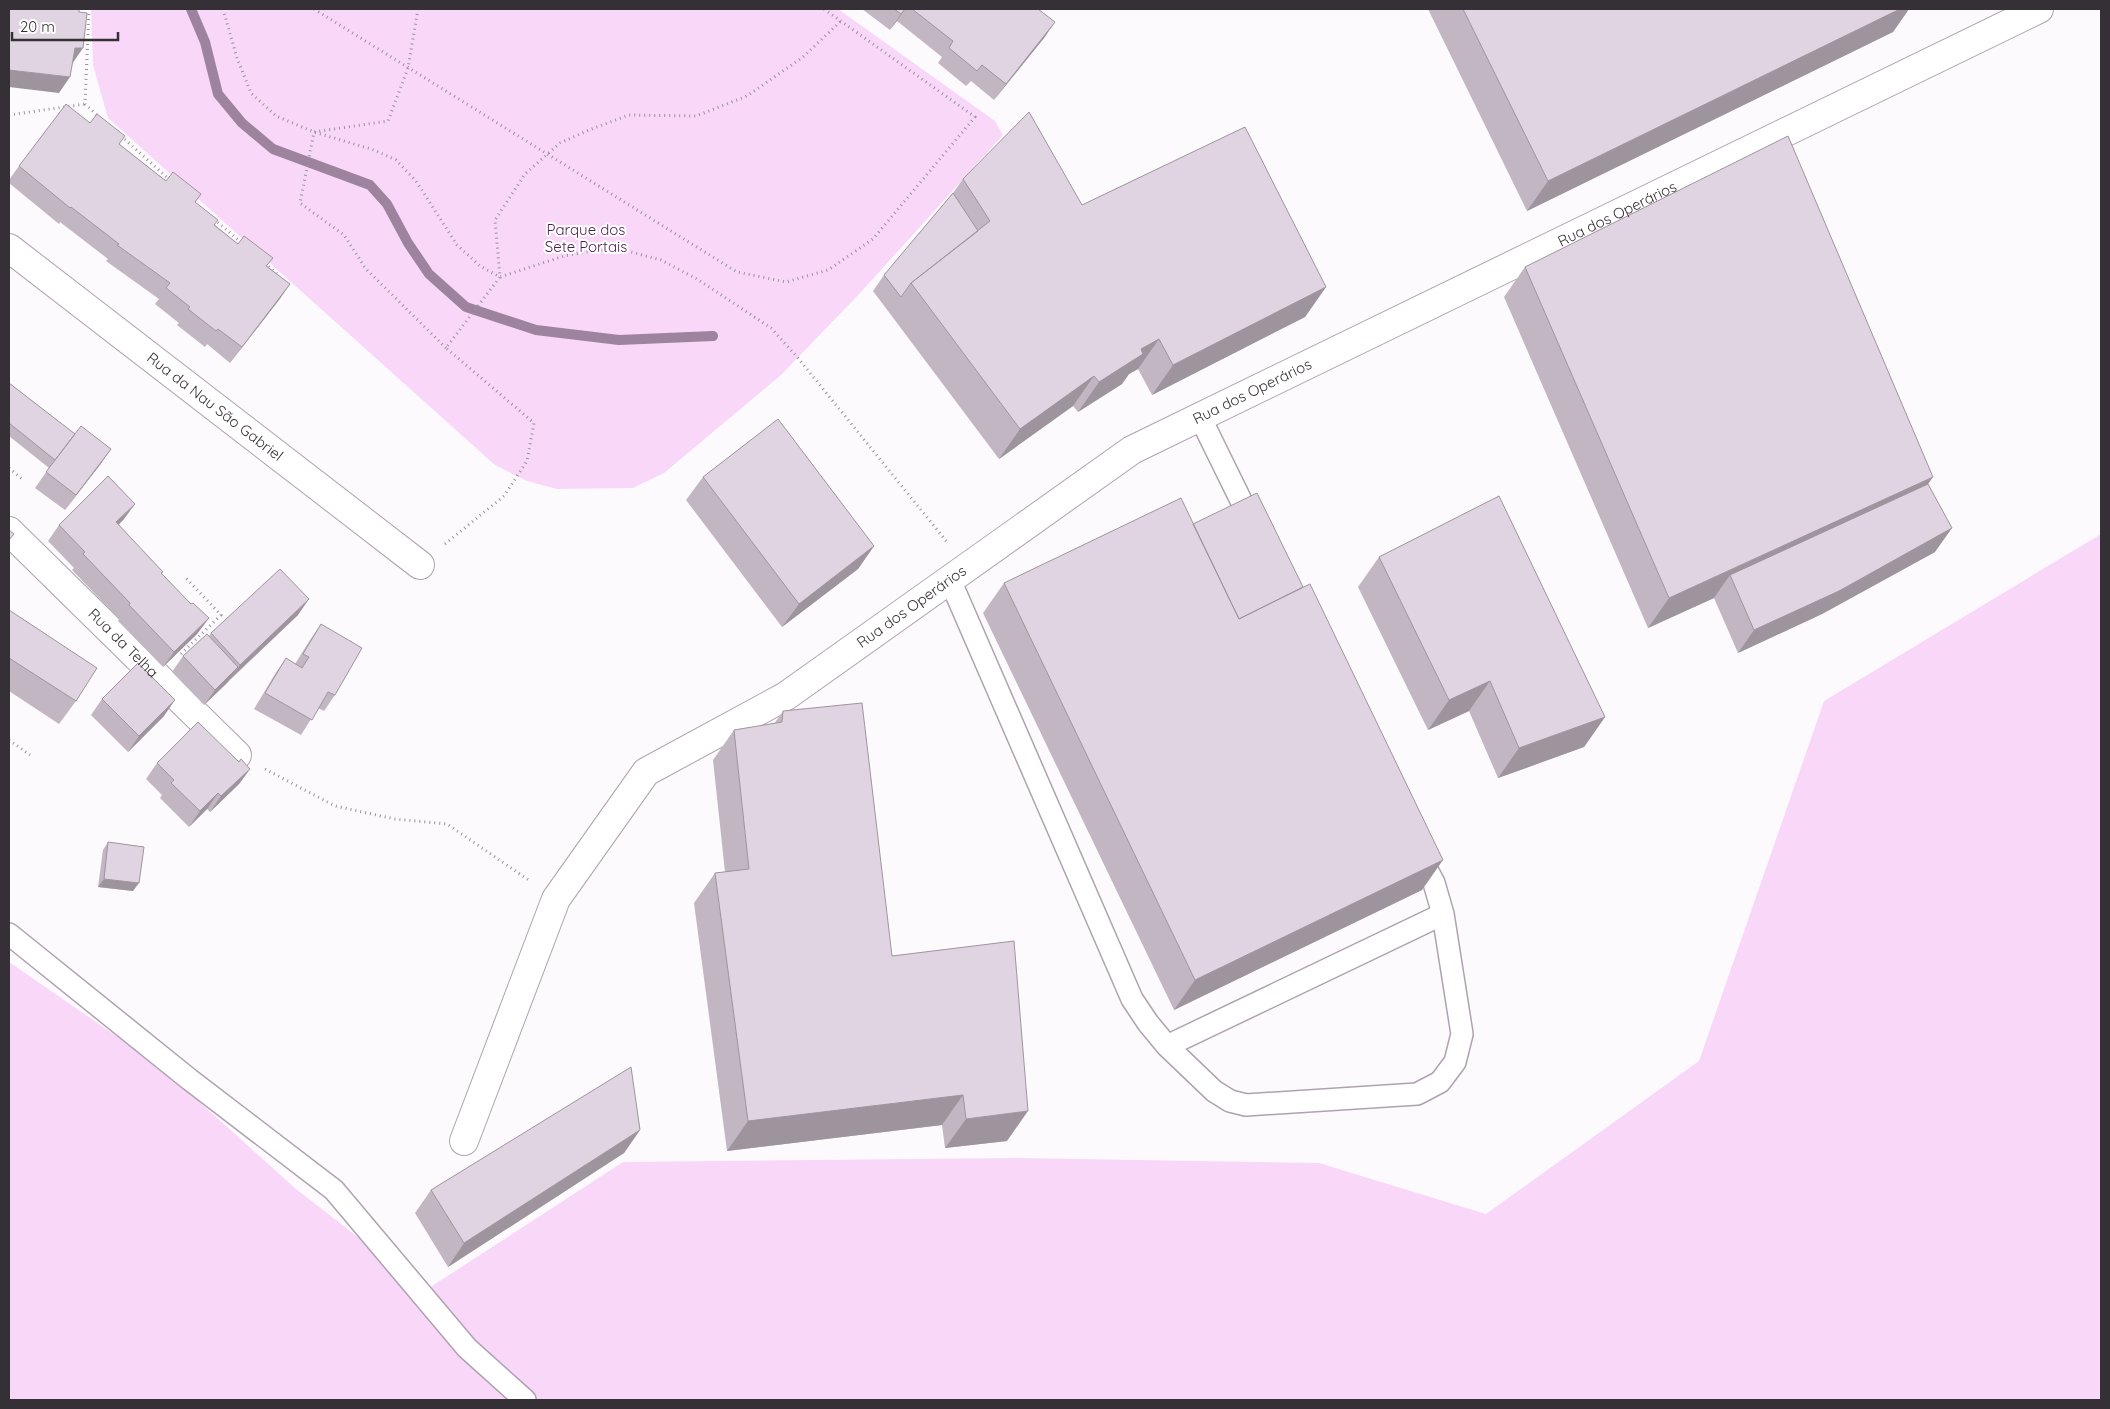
<svg xmlns="http://www.w3.org/2000/svg" width="2110" height="1409" font-family="Quicksand,sans-serif">
  <style>
    .green { fill: #f8d7f9 }
    .lines { fill: none; stroke-linecap: round; stroke-linejoin: round }
    .stream { stroke: #9d839e; stroke-width: 10 }
    .service-casing { stroke: #afa2b0; stroke-width: 24 }
    .minor-casing { stroke: #afa2b0; stroke-width: 30 }
    .path { stroke: #989498; stroke-width: 3; stroke-dasharray: 1 4; stroke-linecap: butt }
    .service { stroke: #fff; stroke-width: 21 }
    .minor { stroke: #fff; stroke-width: 28 }
    .wall { fill: #c2b6c2 }
    .shaded-wall { fill: #9e949e }
    .building { fill: #e1d4e2; stroke: #9e949e }
    .labels { text-anchor: middle; stroke-width: 4; stroke-linejoin: round; paint-order: stroke }
    .street-label { font-size: 15px; fill: #353035; stroke: #fff }
    .park-label { font-size: 15px; fill: #4a1e4d; stroke: #fff }
  </style>
  <rect width="100%" height="100%" fill="#fdfafd"/>
  <path class="green" d="M91,9H838L995,121L1003,135L862,291L781,375L664,473L633,488L557,489L527,481L495,465L108,118L93,65Z
    M2101,534V1400H9V962L157,1064L296,1189L426,1290L623,1162L1017,1158L1319,1163L1486,1214L1699,1061L1824,701Z"/>
  <g class="lines">
    <path class="stream" d="M191,9L205,42L218,94L242,123L273,149L370,185L387,204L408,243L429,274L466,307L536,330L619,340L713,336"/>
    <defs>
      <path id="service" d="M1200,417L1254,527
        M950,580L1132,999L1148,1023L1167,1046L1443,914L1434,883L1417,851
        M9,934L189,1079L334,1190L467,1348L525,1400
        M1167,1046L1214,1091L1230,1101L1246,1105L1417,1094L1440,1082L1455,1062L1462,1034L1443,914"/>
      <g id="minor">
        <path id="s1" d="M9,248L420,565"/>
        <path id="s2" d="M9,531L237,755"/>
        <path id="s3" d="M464,1141L556,899L646,772L786,696L1132,450L2039,9"/>
      </g>
    </defs>
    <use href="#service" class="service-casing"/>
    <use href="#minor" class="minor-casing"/>
    <path class="path" d="M89,9L85,104L99,117
      M223,9L237,58L251,93L276,116L314,132L374,150L396,160L416,181L457,245L480,266L500,277L564,256L597,250L627,251L661,260L697,279L771,328L798,358L947,542
      M314,9L737,272L786,282L828,270L873,239L975,117L824,9
      M418,9L408,68L388,121L314,132L300,203L344,235L366,269L446,348
      M9,115L85,104
      M121,136L170,180
      M214,219L243,244
      M265,263L277,274
      M9,468L22,479
      M445,544L504,496L527,461L534,423L446,348L500,277L495,220L525,174L560,143L589,130L629,115L696,116L747,96L803,57L841,21
      M181,654L221,615L184,576
      M9,740L30,755
      M265,769L335,806L395,819L447,824L530,881"/>
    <use href="#service" class="service"/>
    <use href="#minor" class="minor"/>
  </g>
  <path class="wall" d="M862,9H1038L1055,22L1044,38L994,100L971,81L966,86L938,63L942,57L897,21L890,30Z
    M1428,9H1909L1893,32L1527,211Z
    M90,123L125,136L119,144L166,181L201,194L195,203L215,225L238,244L273,258L267,266L290,284L279,300L230,363L207,344L205,347L177,325L179,323L155,304L159,299L106,261L108,259L60,222L59,224L9,183V180L19,166Z
    M963,179L1082,205L1326,287L1305,317L1152,395L1138,369L1129,374L1122,384L1078,412L1073,406L999,459L873,291L884,275L953,193Z
    M1525,267L1928,484L1935,552L1822,614L1738,653L1714,598L1648,628L1504,297Z
    M9,383L75,434L111,449L65,510L35,488L49,468L9,436Z
    M703,477L874,546L858,569L782,627L686,500Z
    M124,519L118,525L162,574L191,604L209,618L197,634L163,667L118,621L119,619L72,570L74,568L48,541L59,525Z
    M1193,524L1422,890L1174,1010L983,613L1004,583Z
    M1379,557L1605,717L1584,747L1498,778L1469,711L1428,730L1358,587Z
    M9,610L76,701L59,724L9,691Z
    M298,615L204,705L172,672L183,656L209,636L211,633Z
    M321,624L335,695L324,711L318,708L301,735L254,709L275,674L286,658L295,664L310,640Z
    M102,699L164,716L128,752L91,715Z
    M783,711L892,956L1007,1141L945,1148L942,1125L727,1151L694,903L715,873L725,872L713,760L734,730L774,724Z
    M239,762L250,769L239,784L210,812L207,809L189,827L160,798L162,795L146,779L157,763Z
    M108,842L133,891L98,887L103,850Z
    M640,1130L624,1153L448,1267L415,1213L431,1190Z"/>
  <path class="shaded-wall" d="M905,9L897,21L890,30L901,14Z
    M1900,9H1909L1893,32L1527,211L1548,181Z
    M1055,22L1044,38L994,100L1006,84Z
    M75,48H83L72,64Z
    M9,70L70,77L59,93L9,87Z
    M290,284L279,300L230,363L242,347Z
    M1326,287L1305,317L1152,395L1173,365Z
    M1159,339L1138,369L1129,374L1122,384L1078,412L1099,382L1141,349Z
    M1094,376L1073,406L999,459L1020,429Z
    M111,449L100,465L65,510L76,495Z
    M1933,477L1912,507L1730,575L1714,598L1648,628L1669,598Z
    M135,504L124,519L105,538L116,522Z
    M1952,528L1935,552L1822,614L1738,653L1754,630Z
    M874,546L858,569L782,627L799,604Z
    M309,599L298,615L229,680L240,665Z
    M209,618L197,634L163,667L174,652Z
    M238,667L227,683L204,705L215,690Z
    M1490,681L1469,711L1428,730L1449,700Z
    M175,700L164,716L128,752L139,736Z
    M1605,717L1584,747L1498,778L1519,748Z
    M250,769L239,784L210,812L221,796Z
    M218,793L207,809L189,827L200,811Z
    M1443,860L1422,890L1174,1010L1195,980Z
    M104,879L139,883L133,891L98,887Z
    M963,1095L942,1125L727,1151L748,1121Z
    M1028,1111L1007,1141L945,1148L966,1119Z
    M640,1130L624,1153L448,1267L464,1243Z"/>
  <path class="building" d="M9,9H79V12L87,13L83,48H75L70,77L9,70Z
    M894,9H905L901,14Z
    M912,9H1038L1055,22L1006,84L982,65L977,71L949,48L953,41Z
    M1463,9H1900L1548,181Z
    M66,104L90,123L97,114L125,136L119,144L143,163L166,181L173,172L201,194L195,202L218,220L214,225L238,244L244,236L273,258L266,266L290,284L242,347L218,329L216,331L188,309L190,307L166,288L170,283L117,245L119,244L71,207L70,208L19,166Z
    M1029,112L1082,205L1245,127L1326,287L1173,365L1159,339L1141,349L1143,354L1099,382L1094,376L1020,429L911,283L990,221L963,179Z
    M1788,136L1933,477L1669,598L1525,267Z
    M953,193L978,231L911,283L901,297L884,275Z
    M9,383L75,434L55,460L9,423Z
    M778,419L874,546L799,604L703,477Z
    M81,426L111,449L76,495L46,472Z
    M108,476L135,504L116,522L163,572L161,573L191,604L193,603L209,618L174,652L129,605L130,603L83,554L85,552L59,525Z
    M1928,484L1952,528L1839,591L1754,630L1730,575Z
    M1257,493L1303,587L1239,619L1193,524Z
    M1499,496L1605,717L1519,748L1490,681L1449,700L1379,557Z
    M1181,498L1239,619L1310,584L1443,860L1195,980L1004,583Z
    M9,530L14,534L9,540Z
    M280,569L309,599L240,665L211,633Z
    M9,610L97,668L76,701L9,658Z
    M321,624L362,648L335,695L328,692L312,720L265,693L286,658L302,668L309,657L303,654Z
    M207,634L238,667L215,690L183,656Z
    M138,663L175,700L139,736L102,699Z
    M862,703L892,956L1014,941L1028,1111L966,1119L963,1095L748,1121L715,873L749,869L734,730L782,722L783,711Z
    M198,722L239,762L241,759L250,769L221,796L218,793L200,811L171,783L174,780L157,763Z
    M108,842L144,847L139,883L104,879Z
    M631,1067L640,1130L464,1243L431,1190Z"/>
  <g class="labels">
    <g class="street-label">
      <text dy="5" stroke="none"><textPath href="#s3" startOffset="1538">Rua dos Operários</textPath></text>
      <text dy="5" stroke="none"><textPath href="#s3" startOffset="1132">Rua dos Operários</textPath></text>
      <text dy="5" stroke="none"><textPath href="#s1" startOffset="260">Rua da Nau São Gabriel</textPath></text>
      <text dy="5" stroke="none"><textPath href="#s3" startOffset="728">Rua dos Operários</textPath></text>
      <text dy="5" stroke="none"><textPath href="#s2" startOffset="160">Rua da Telha</textPath></text>
    </g>
    <g class="park-label">
      <text x="586" y="235">Parque dos<tspan x="586" dy="17">Sete Portais</tspan></text>
    </g>
  </g>
  <rect width="2110" height="1409" fill="none" stroke="#353035" stroke-width="20"/>
  <path d="M12 32v8h106v-8" fill="none" stroke="#353035" stroke-width="2.5"/>
  <text x="20" y="32" font-size="15" fill="#353035" stroke="#ffffff" stroke-width="4" paint-order="stroke">20 m</text>
</svg>
